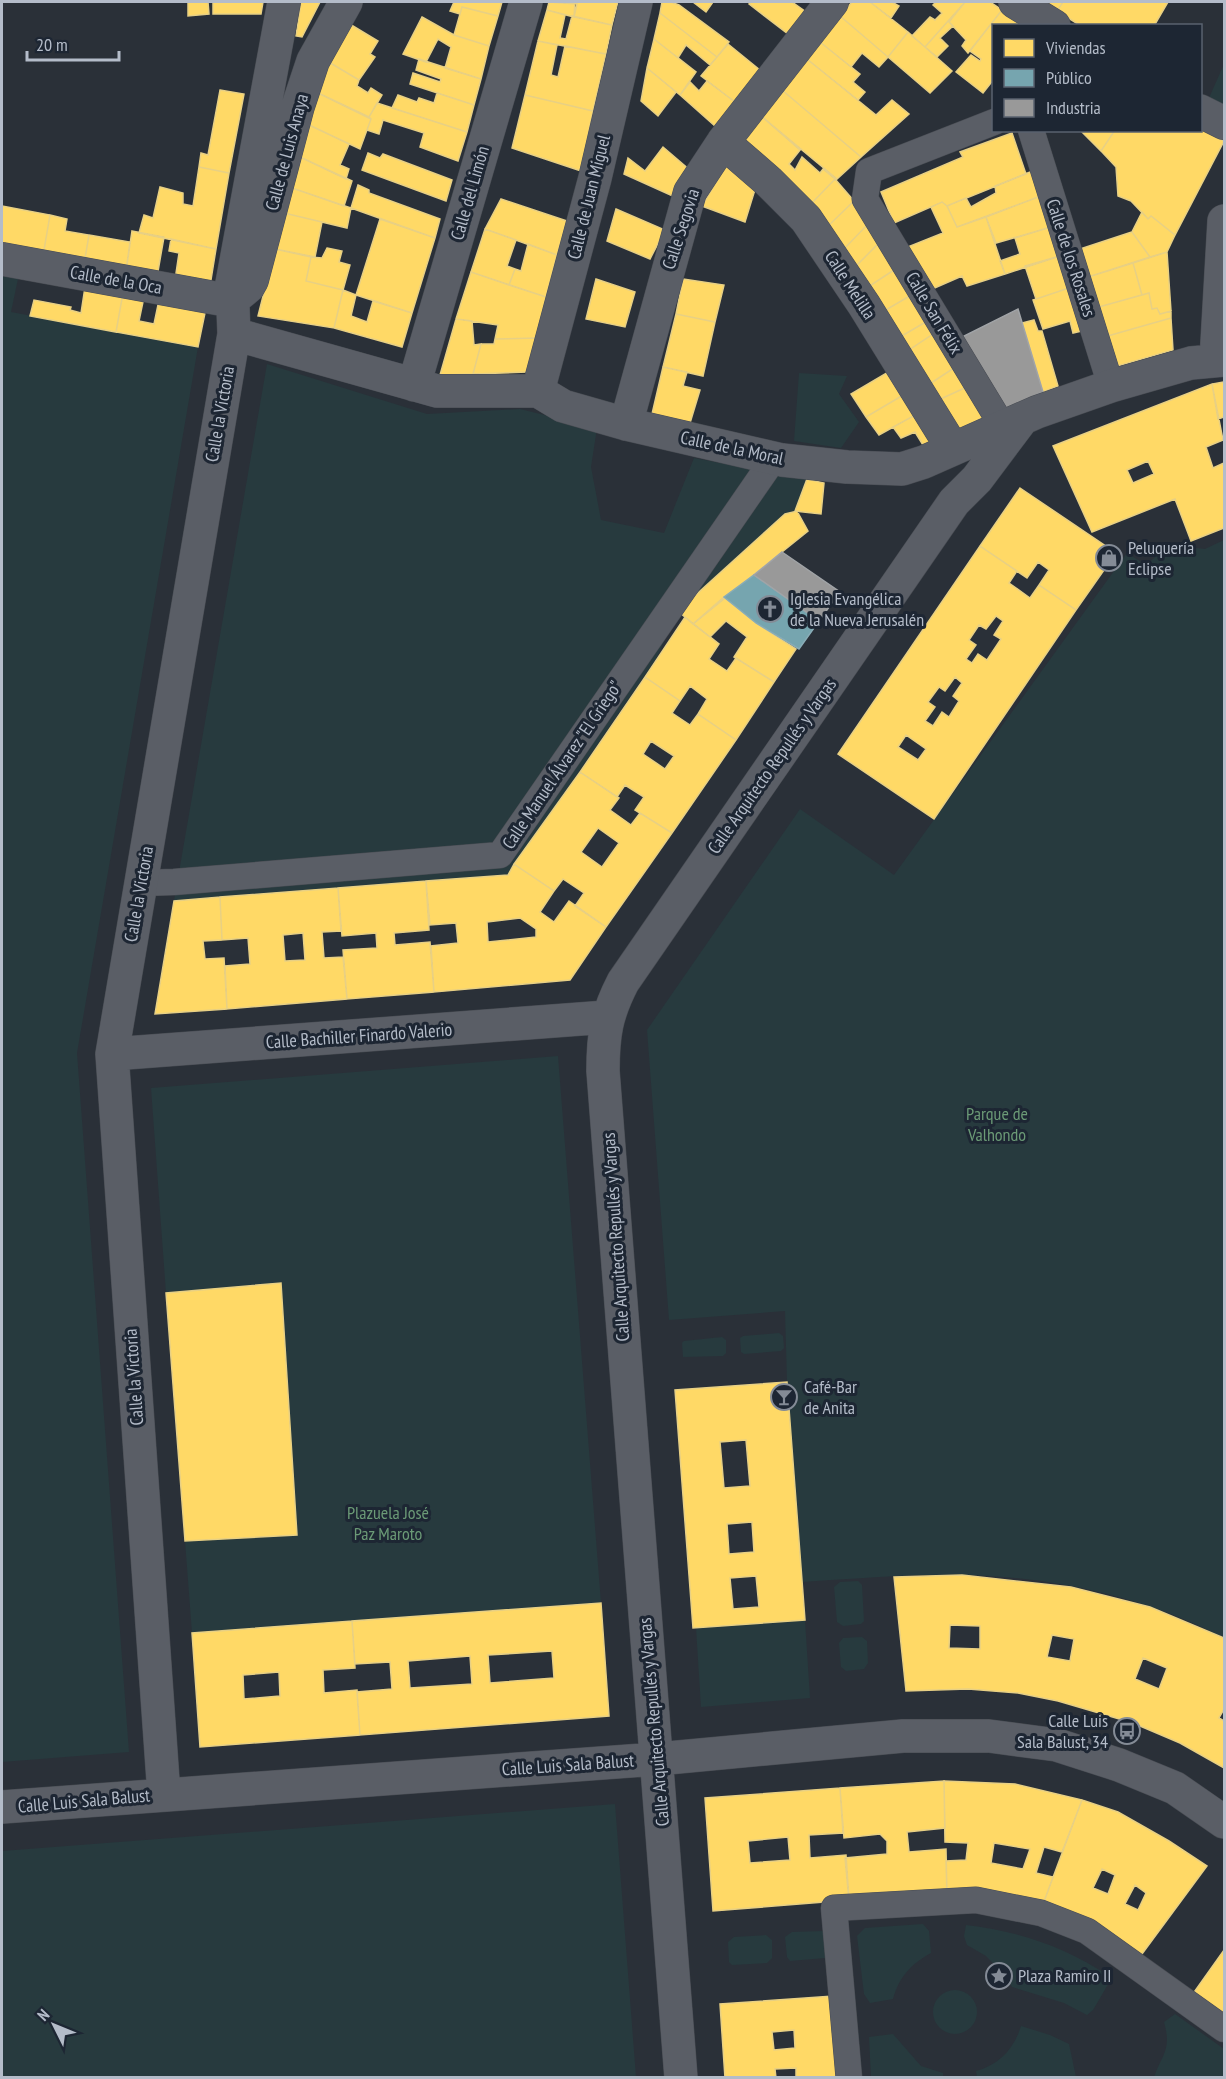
<svg xmlns="http://www.w3.org/2000/svg" width="1226" height="2079" font-family="'PT Sans Narrow',sans-serif">
  <style>
    .green { fill: #273a3e }
    .homes { fill: #ffd966; stroke: #e8d084; stroke-width: 1.5; fill-rule: evenodd }
    .public { fill: #76a5af; stroke: #89acb7; stroke-width: 1.5 }
    .industry { fill: #999; stroke: #a1a4a7; stroke-width: 1.5 }
    .lines { fill: none; stroke-linecap: round; stroke-linejoin: round }
    .pedestrian-casing { stroke: #484c53; stroke-width: 27 }
    .minor-casing { stroke: #484c53; stroke-width: 34 }
    .pedestrian { stroke: #5a5e66; stroke-width: 26 }
    .minor { stroke: #5a5e66; stroke-width: 33 }
    .labels { text-anchor: middle; stroke-width: 6; stroke-linejoin: round; paint-order: stroke }
    .street-label { font-size: 18px; fill: #b4bcc9; stroke: #1d2633 }
    .poi-label { font-size: 18px; fill: #b4bcc9; stroke: #1d2633; text-anchor: start }
    .park-label { font-size: 18px; fill: #6b9a76; stroke: #1d2633 }
  </style>
  <rect width="100%" height="100%" fill="#2a3038"/>
  <path class="green" d="M1224,64V106L1209,98Z
    M2,271L19,274L11,312L198,347L77,1053L129,1752L2,1762Z
    M267,364L427,414L520,409L597,428L591,467L601,520L664,533L694,458L807,479L795,511L785,514L678,611L656,659L508,875L174,901Z
    M799,373L847,376L839,394L859,422L841,448L794,441Z
    M1224,540V1638C1146,1597 1050,1576 961,1575C908,1574 855,1579 802,1582L787,1382L785,1311L669,1320L647,1030L800,809L894,875L1127,553L1146,565L1160,553L1179,546L1205,549Z
    M558,1056L601,1603L192,1633L185,1541L297,1535L281,1283L166,1293L151,1088Z
    M779,1333L783,1336L784,1348L781,1351L744,1354L741,1352L740,1338L743,1336Z
    M722,1337L726,1340V1353L723,1356L683,1357L682,1343L684,1341Z
    M858,1581L862,1585L864,1621L861,1624L843,1626L837,1622L834,1587L840,1582Z
    M805,1620L810,1698L701,1707L696,1628Z
    M862,1637L867,1641L868,1663L864,1669L846,1671L841,1667L839,1643L843,1638Z
    M615,1804L636,2077H2V1851Z
    M923,1924L929,1931L931,1953C911,1964 899,1977 893,1999L870,2003L864,1994L857,1936L865,1928Z
    M966,1925C1018,1931 1065,1947 1109,1976L1110,1981L1093,2010L1087,2015L1064,2003L1012,1987L1004,1974L986,1956L967,1945L964,1936Z
    M824,1931L830,1953L825,1958L790,1961L787,1957L785,1937L792,1932Z
    M766,1935L772,1940V1958L767,1963L732,1965L729,1962L728,1942L734,1937Z
    M933 2012a22 22 0 1 1 44 0a22 22 0 1 1-44 0Z
    M1175,2014L1224,2049V2077H1154C1162,2054 1172,2050 1164,2022Z
    M1021,2026L1050,2035L1069,2044L1076,2077H977L976,2071C999,2065 1014,2049 1021,2026Z
    M893,2034L921,2066L943,2073V2077H871L869,2037Z"/>
  <path class="homes" d="M188,2H208L209,14L188,16Z
    M213,2H263L261,14H213Z
    M301,2H320L302,37L296,36Z
    M454,2H502L498,16L462,7L460,14L450,11Z
    M549,2L577,4L574,17L547,10Z
    M575,2H618L612,25L574,17Z
    M662,2H671L679,5L729,42L717,57L660,13Z
    M693,2H713L706,12Z
    M751,2H792L806,12L788,34L749,4Z
    M852,2H870L908,32L888,57L840,16Z
    M870,2H892L899,6L891,18Z
    M936,2H965L925,47L912,36L930,17L935,20L942,13L933,5Z
    M965,2H990L1002,10L968,53L962,46L966,40L949,22Z
    M1040,2H1063L1057,11Z
    M1063,2H1168L1154,26H1081L1057,11Z
    M462,7L498,16L489,46L454,35Z
    M547,10L565,15L560,38L566,39L572,16L612,25L606,54L538,41Z
    M1002,10L1023,26H994V79L983,93L956,72L971,55L980,61L981,59L970,51Z
    M660,13L717,57L710,65L686,45L678,58L654,39Z
    M840,16L888,57L879,67L862,53L851,67L820,42Z
    M422,17L454,35L489,46L481,79L445,68L451,47L438,39L426,62L403,54Z
    M948,21L953,26L940,38L948,46L937,57L925,47Z
    M348,23L378,41L370,54L375,57L359,80L327,61Z
    M908,32L952,71L930,93L888,57Z
    M654,39L696,72L680,95L647,68Z
    M538,41L557,45L551,75L558,77L565,46L606,54L593,111L525,95Z
    M820,42L860,74L853,82L865,92L858,100L807,59Z
    M728,44L760,70L735,102L701,76Z
    M419,59L481,79L474,105L410,84L413,73L440,82L441,79L416,70Z
    M807,59L876,115L892,100L909,114L861,157L782,90Z
    M327,61L359,80L357,86L368,93L371,88L382,95L369,117L316,92Z
    M647,68L676,92L658,116L641,101Z
    M707,81L735,102L716,127L680,95L690,82L699,91Z
    M220,90L244,94L229,173L199,167L201,153L208,155Z
    M782,90L861,157L837,179L761,116Z
    M316,92L371,119L360,149L307,124Z
    M437,93L474,105L467,132L392,108L398,95L417,102L419,98L434,103Z
    M525,95L593,111L581,171L512,148Z
    M377,103L467,132L458,161L420,147L424,133L383,120L379,134L367,130L371,119L369,117Z
    M761,116L800,150L789,164L795,170L802,157L820,173L823,169L835,179L810,205L740,144Z
    M307,124L349,144L340,165L349,169L346,179L300,157Z
    M1200,128L1224,141L1175,235L1151,216L1148,219L1131,201L1118,196L1116,167L1101,151L1115,130Z
    M1080,130H1115L1101,151Z
    M1012,133L1026,174L947,206L942,202L894,223L881,192L963,157L960,152Z
    M663,147L692,172L675,197L624,174L628,158L645,171Z
    M368,153L380,158L383,154L452,180L446,201L362,170Z
    M300,157L352,181L344,206L292,188Z
    M729,160L757,183L745,222L702,206Z
    M199,167L229,173L216,249L139,233L144,215L153,218L160,187L183,193V204L193,206Z
    M1035,170L1041,196L957,227L947,206L966,198L971,207L996,193L995,186Z
    M835,179L854,201L827,227L810,205Z
    M358,185L369,190V193L440,219L435,238L351,208Z
    M292,188L351,208L347,228L284,213Z
    M1041,196L1051,227L996,243L986,217Z
    M501,199L567,221L557,255L485,229Z
    M854,201L869,223L842,251L827,227Z
    M942,202L947,206L957,227L986,217L1005,274L967,286L962,276L930,290L905,248L943,233L931,207Z
    M2,206L50,215L43,256L2,248Z
    M616,209L665,230L650,259L607,241Z
    M1142,212L1148,219L1151,216L1175,235L1167,252L1150,257L1132,232Z
    M284,213L322,222L315,257L275,249Z
    M50,215L67,219L65,231L89,235L84,264L43,256Z
    M380,219L435,238L412,313L356,295Z
    M869,223L880,242L853,269L842,251Z
    M1051,227L1060,256L1005,274L1000,261L1020,254L1015,238Z
    M485,229L516,240L507,266L515,269L509,285L471,272Z
    M132,231L164,237L157,277L126,271Z
    M1132,232L1150,257L1085,278L1077,250Z
    M89,235L130,242L126,271L84,264Z
    M171,239L216,249L210,286L175,280L179,253L169,251Z
    M880,242L897,268L865,289L853,269Z
    M528,244L557,255L546,297L509,285L515,269L521,271Z
    M327,248L342,251L339,262L350,265L343,290L306,281L311,257L322,258Z
    M275,249L311,257L306,281L343,290L334,328L258,316Z
    M1167,252L1171,311L1160,314L1157,308L1152,309L1149,293L1142,295L1133,263Z
    M1060,256L1069,288L1036,299L1025,266Z
    M1133,263L1142,295L1095,308L1085,278Z
    M897,268L913,294L879,314L865,289Z
    M471,272L546,297L536,338L495,339L498,325L456,319Z
    M596,279L635,292L625,327L586,319Z
    M683,279L724,285L715,322L676,314Z
    M85,287L123,293L116,332L30,316L34,300L71,307L70,310L81,313Z
    M1069,288L1082,331L1073,333L1070,321L1043,329L1033,300Z
    M343,290L356,295L351,316L367,322L373,301L412,313L402,347L334,328Z
    M123,293L144,297L139,321L154,324L159,300L206,308L198,347L116,332Z
    M1149,293L1152,309L1157,308L1160,314L1171,311V318L1104,337L1095,308Z
    M913,294L929,320L895,340L879,314Z
    M676,314L715,322L703,376L663,367Z
    M1171,318L1173,350L1114,367L1104,337Z
    M456,319L472,321L474,345L481,344L473,374L440,375Z
    M929,320L936,332L903,354L895,340Z
    M1034,320L1038,331H1042L1058,386L1043,392L1022,323Z
    M936,332L957,366L925,387L903,354Z
    M536,338L527,372L473,374L481,344H494L495,339Z
    M957,366L969,386L934,402L925,387Z
    M663,367L687,372L683,386L700,390L690,423L652,414Z
    M890,371L905,394L866,417L851,394Z
    M1224,382V417L1218,419L1212,384Z
    M1212,384L1223,440L1206,447L1213,468L1224,463V528L1191,541L1175,499L1092,532L1053,446ZM1148,461L1154,474L1133,483L1127,470Z
    M969,386L987,416L953,432L934,402Z
    M905,394L917,414L879,435L866,417Z
    M917,414L933,441L923,445L915,432L901,438L893,427Z
    M807,479L824,483L821,514L795,511Z
    M1020,488L1116,553L1076,610L1039,585L1049,570L1038,562L1027,578L980,546Z
    M797,511L808,531L782,552L693,624L678,611L785,514Z
    M980,546L1017,571L1009,583L1030,598L1039,585L1076,610L934,819L838,754ZM996,616L1003,621L994,635L1001,639L987,660L978,654L972,663L966,659L976,645L969,640L979,625L986,629ZM955,677L962,683L953,696L959,701L949,717L942,712L933,726L925,721L935,707L928,702L939,687L945,691ZM906,735L926,749L918,760L898,747Z
    M724,597L756,623L796,649L774,682L734,657L747,637L726,621L710,637L693,624Z
    M685,617L719,644L709,659L727,671L736,658L774,682L736,740L698,714L707,699L690,686L680,701L645,677Z
    M645,677L680,701L672,713L690,725L698,714L736,740L672,833L635,810L644,797L625,785L617,797L580,772ZM651,741L674,756L665,769L643,754Z
    M580,772L619,798L610,810L631,825L640,813L672,833L606,927L575,906L584,893L563,879L554,891L514,864ZM598,828L619,843L602,867L581,852Z
    M514,864L554,891L540,912L554,922L569,901L606,927L570,980L434,992L431,946L458,943L456,923L430,925L426,881L508,875ZM520,918L536,929V937L488,942L487,922Z
    M426,881L429,930L394,933L395,945L430,942L434,992L347,999L343,950L377,948L376,933L342,936L338,888Z
    M338,888L341,931L322,932L324,958L343,957L347,999L227,1009L225,966L250,964L248,938L222,940L220,897ZM303,933L305,960L285,961L283,935Z
    M220,897L222,940L203,941L205,959L224,958L227,1009L155,1014L174,901Z
    M281,1283L297,1535L185,1541L166,1293Z
    M787,1382L805,1620L693,1628L675,1390ZM746,1440L750,1486L724,1488L720,1442ZM752,1522L754,1552L729,1554L727,1524ZM756,1576L759,1607L733,1609L730,1578Z
    M962,1575L1071,1587L1150,1607L1224,1638V1709L1219,1718L1224,1721V1768L1180,1743L1133,1723L1058,1701L1018,1693L968,1689L906,1691L894,1577ZM950,1625L980,1626V1649L949,1648ZM1052,1635L1074,1639L1070,1661L1047,1657ZM1143,1658L1167,1668L1159,1689L1135,1679Z
    M601,1603L609,1716L360,1735L357,1692L392,1689L390,1662L355,1664L352,1621ZM552,1651L554,1678L490,1683L488,1655ZM470,1656L472,1684L410,1688L408,1661Z
    M352,1621L355,1668L323,1670L324,1693L357,1690L360,1735L200,1747L192,1633ZM279,1672L280,1696L244,1699L243,1675Z
    M944,1781L1015,1784L1082,1800L1062,1852L1044,1847L1036,1873L1053,1877L1042,1907L947,1895L946,1861L966,1860L968,1843L945,1842ZM994,1843L1030,1849L1023,1869L991,1863Z
    M944,1781L945,1828L907,1832L909,1852L946,1849L947,1895L849,1900L845,1858L887,1854V1841L880,1834L844,1838L840,1788Z
    M840,1788L843,1833L809,1835L810,1858L846,1855L849,1900L713,1911L705,1798ZM788,1837L790,1860L750,1863L748,1841Z
    M1082,1800L1118,1812L1169,1841L1207,1866L1139,1958L1042,1907ZM1102,1869L1115,1875L1108,1894L1093,1888ZM1135,1885L1146,1893L1138,1910L1125,1904Z
    M1224,1950V2018L1192,1995Z
    M833,1996L839,2078H796V2068L775,2069L776,2078H725L720,2004ZM794,2030L795,2048L774,2050L772,2032Z"/>
  <path class="public" d="M754,575L819,621L799,649L756,623L724,597Z"/>
  <path class="industry" d="M1018,309L1043,392L1003,410L960,338Z
    M782,552L840,592L819,621L754,575Z"/>
  <g class="lines">
    <defs>
      <path id="pedestrian" d="M994,122L869,171L865,199L1003,427
        M1031,130L1111,386
        M141,883L174,882L500,855L768,467
        M849,2078L834,1908L976,1900L1041,1913L1087,1931L1224,2029"/>
      <path id="minor" d="M1015,2L1054,26
        M1200,111L1224,123
        M723,142L768,181L806,219L864,305L953,449
        M2,259L231,301L248,287L252,280L298,106L313,61L346,2
        M234,334L437,391H538L563,406L626,424L782,460L847,467L902,469L924,462L1037,412L1111,386L1191,363L1224,360
        M1216,360L1224,221
        M414,385L526,2
        M538,391L595,178L636,2
        M626,424L690,192L723,142L832,2
        M112,1054L607,1017
        M164,1795L112,1054L234,334L232,283L284,2
        M2,1807L657,1759L903,1736H989L1057,1745L1119,1765L1175,1788L1224,1822
        M681,2078L603,1071C603,1035 606,1015 623,982L954,502L977,479L1022,419"/>
    </defs>
    <use href="#pedestrian" class="pedestrian-casing"/>
    <use href="#minor" class="minor-casing"/>
    <use href="#pedestrian" class="pedestrian"/>
    <use href="#minor" class="minor"/>
  </g>
  <defs>
    <symbol id="shop-ring" viewBox="-11 -11 22 22"><circle r="9.5" fill="#1d2633" stroke="#848b96" stroke-width="1.5"/><path d="M-5-2.5h2.3a2.7 3.5 0 0 1 5.4 0H5L5.5 6h-11ZM-1.5-2.5h3a1.5 2.3 0 0 0-3 0Z" fill="#848b96"/></symbol>
    <symbol id="church-ring" viewBox="-11 -11 22 22"><circle r="9.5" fill="#1d2633" stroke="#848b96" stroke-width="1.5"/><path d="M-1.2-6h2.4v3.5h3.3v2.4h-3.3V6h-2.4V-.1h-3.3v-2.4h3.3Z" fill="#848b96"/></symbol>
    <symbol id="bar-ring" viewBox="-11 -11 22 22"><circle r="9.5" fill="#1d2633" stroke="#848b96" stroke-width="1.5"/><path d="M-6-5H6L.8 .8V4.5H3.5V6h-7V4.5H-.8V.8Z" fill="#848b96"/></symbol>
    <symbol id="bus-ring" viewBox="-11 -11 22 22"><circle r="9.5" fill="#1d2633" stroke="#848b96" stroke-width="1.5"/><path d="M-5-6H5V4H4V6H2V4H-2V6H-4V4H-5ZM-3.5-4V0h7V-4ZM-3.5 1.2v1.5H-2V1.2ZM2 1.2v1.5H3.5V1.2Z" fill="#848b96"/></symbol>
    <symbol id="sight-ring" viewBox="-11 -11 22 22"><circle r="9.5" fill="#1d2633" stroke="#848b96" stroke-width="1.5"/><path d="M0-6L1.8-2.2L6-1.7L2.9 1.2L3.7 5.4L0 3.3L-3.7 5.4L-2.9 1.2L-6-1.7L-1.8-2.2Z" fill="#848b96"/></symbol>
  </defs>
  <g fill-rule="evenodd">
    <use href="#shop-ring" x="1094" y="543" width="30" height="30"/>
    <use href="#church-ring" x="755" y="594" width="30" height="30"/>
    <use href="#bar-ring" x="769" y="1382" width="30" height="30"/>
    <use href="#bus-ring" x="1112" y="1716" width="30" height="30"/>
    <use href="#sight-ring" x="984" y="1961" width="30" height="30"/>
  </g>
  <g class="labels">
    <g class="street-label">
      <text transform="translate(287 152) rotate(-75)" y="6">Calle de Luis Anaya</text>
      <text transform="translate(470 193) rotate(-74)" y="6">Calle del Limón</text>
      <text transform="translate(589 197) rotate(-76)" y="6">Calle de Juan Miguel</text>
      <text transform="translate(681 229) rotate(-72)" y="6">Calle Segovia</text>
      <text transform="translate(1071 258) rotate(72)" y="6">Calle de los Rosales</text>
      <text transform="translate(116 280) rotate(10)" y="6">Calle de la Oca</text>
      <text transform="translate(850 285) rotate(57)" y="6">Calle Melilla</text>
      <text transform="translate(934 313) rotate(59)" y="6">Calle San Félix</text>
      <text transform="translate(220 414) rotate(-80)" y="6">Calle la Victoria</text>
      <text transform="translate(732 448) rotate(12)" y="6">Calle de la Moral</text>
      <text transform="translate(562 765) rotate(-56)" y="6">Calle Manuel Álvarez "El Griego"</text>
      <text transform="translate(772 766) rotate(-55)" y="6">Calle Arquitecto Repullés y Vargas</text>
      <text transform="translate(139 894) rotate(-80)" y="6">Calle la Victoria</text>
      <text transform="translate(359 1036) rotate(-4)" y="6">Calle Bachiller Finardo Valerio</text>
      <text transform="translate(616 1237) rotate(-94)" y="6">Calle Arquitecto Repullés y Vargas</text>
      <text transform="translate(134 1377) rotate(-94)" y="6">Calle la Victoria</text>
      <text transform="translate(654 1722) rotate(-95)" y="6">Calle Arquitecto Repullés y Vargas</text>
      <text transform="translate(568 1765) rotate(-4)" y="6">Calle Luis Sala Balust</text>
      <text transform="translate(84 1801) rotate(-5)" y="6">Calle Luis Sala Balust</text>
    </g>
    <g class="poi-label">
      <text x="1128" y="554">Peluquería<tspan x="1128" dy="21">Eclipse</tspan></text>
      <text x="790" y="605">Iglesia Evangélica<tspan x="790" dy="21">de la Nueva Jerusalén</tspan></text>
      <text x="804" y="1393">Café-Bar<tspan x="804" dy="21">de Anita</tspan></text>
      <text x="1108" y="1727" text-anchor="end">Calle Luis<tspan x="1108" dy="21">Sala Balust, 34</tspan></text>
      <text x="1018" y="1982">Plaza Ramiro II</text>
    </g>
    <g class="park-label">
      <text x="997" y="1120">Parque de<tspan x="997" dy="21">Valhondo</tspan></text>
      <text x="388" y="1519">Plazuela José<tspan x="388" dy="21">Paz Maroto</tspan></text>
    </g>
  </g>
  <rect width="1226" height="2079" fill="none" stroke="#b4bcc9" stroke-width="6"/>
  <rect x="992" y="24" width="210" height="108" fill="#1d2633" stroke="#59626f" stroke-width="1.5"/>
  <rect x="1004" y="39" width="30" height="18" fill="#ffd966" stroke="#59626f" stroke-width="1.5"/>
  <text x="1046" y="54" font-size="18" fill="#b4bcc9">Viviendas</text>
  <rect x="1004" y="69" width="30" height="18" fill="#76a5af" stroke="#59626f" stroke-width="1.5"/>
  <text x="1046" y="84" font-size="18" fill="#b4bcc9">Público</text>
  <rect x="1004" y="99" width="30" height="18" fill="#999999" stroke="#59626f" stroke-width="1.5"/>
  <text x="1046" y="114" font-size="18" fill="#b4bcc9">Industria</text>
  <g transform="translate(54 2025) rotate(313)" stroke="#1d2633" stroke-width="4.5" paint-order="stroke">
  <path d="M0-4.5L10 22L0 15L-10 22Z" fill="#b4bcc9"/>
  <text y="-9" font-size="16" font-weight="bold" text-anchor="middle" fill="#b4bcc9">N</text>
  </g>
  <path d="M27 51v9h92v-9" fill="none" stroke="#b4bcc9" stroke-width="3"/>
  <text x="36" y="51" font-size="18" fill="#b4bcc9" stroke="#1d2633" stroke-width="4.5" paint-order="stroke">20 m</text>
</svg>
